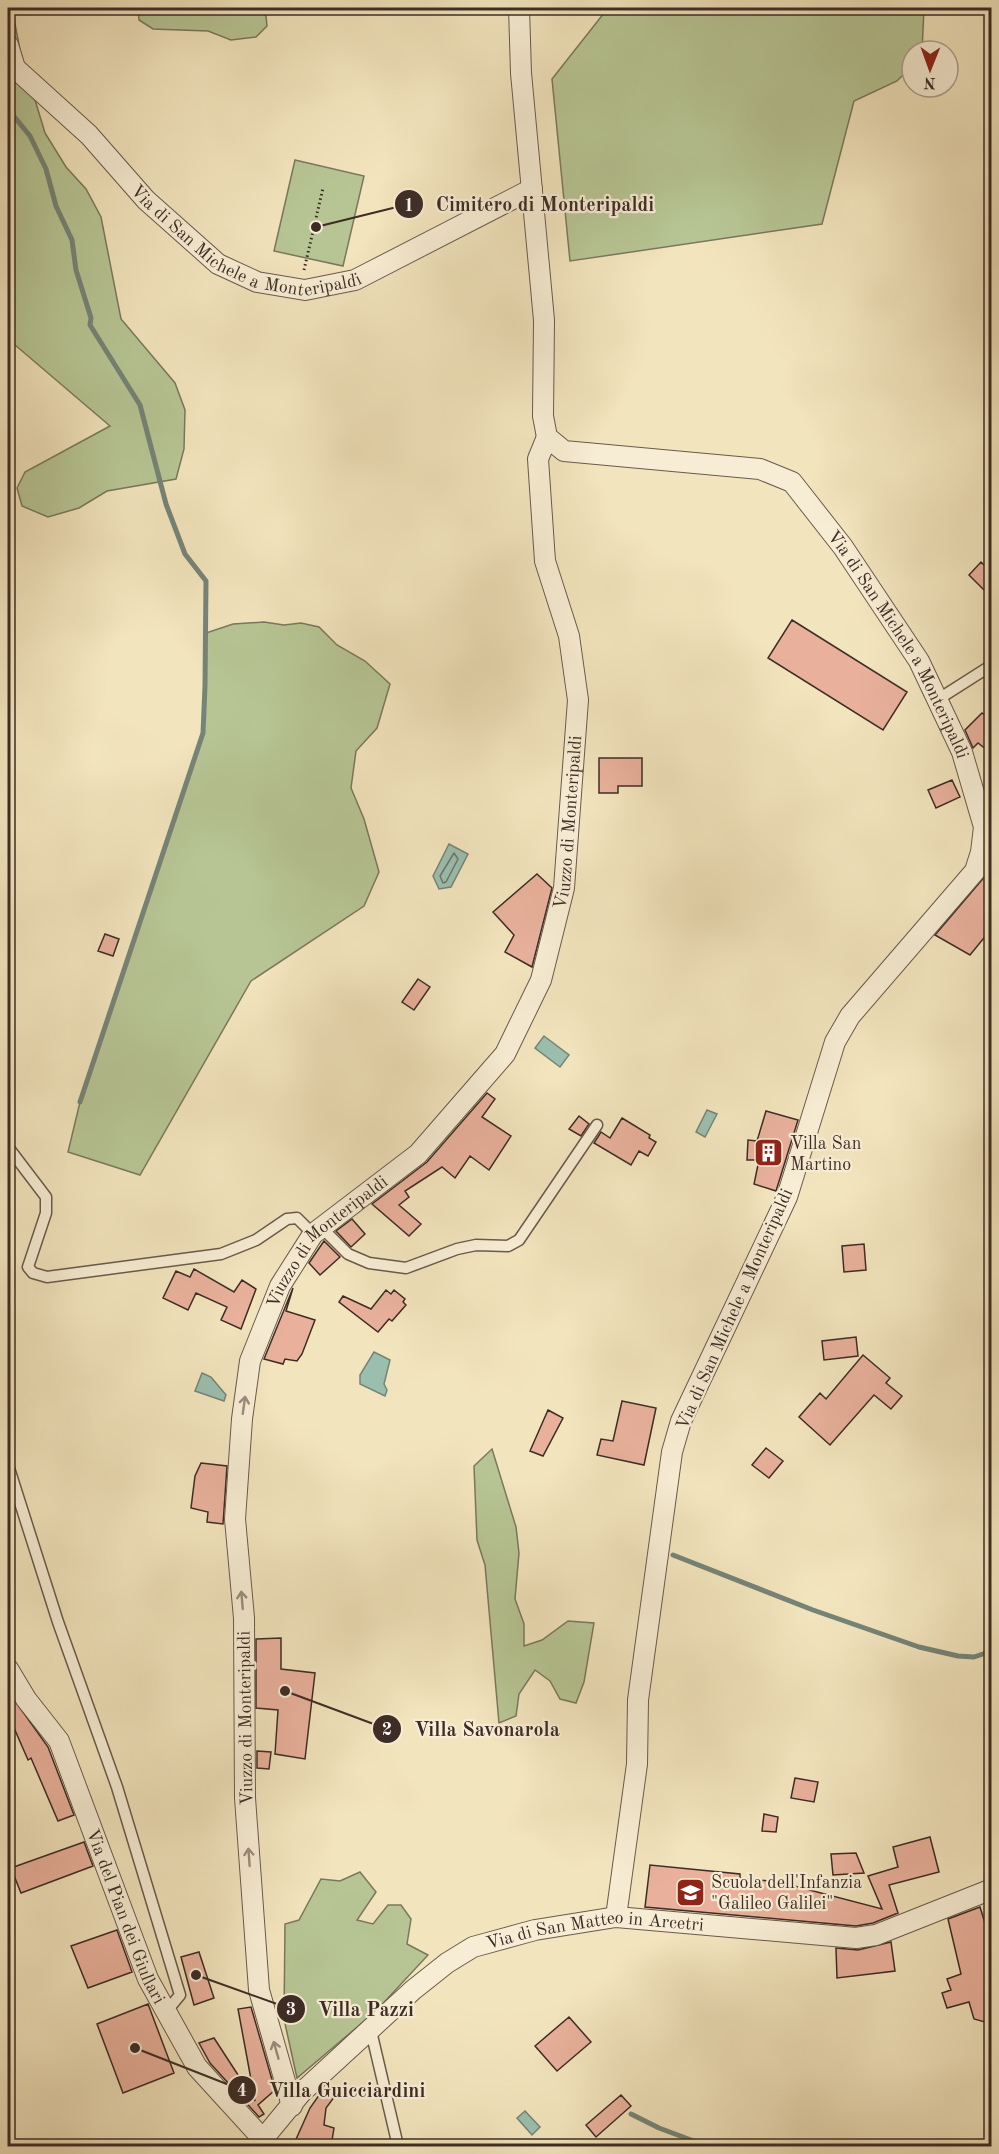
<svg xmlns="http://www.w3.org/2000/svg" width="999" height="2154" font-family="'Old Standard TT',serif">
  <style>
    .green { fill: #b7c594; stroke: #7a785d; stroke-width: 1.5 }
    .water { fill: #9bbfaf; stroke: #758478; stroke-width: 1.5 }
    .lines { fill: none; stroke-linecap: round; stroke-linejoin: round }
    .shore { stroke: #6c766a; stroke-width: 1.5 }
    .stream { stroke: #758478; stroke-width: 5 }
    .building { fill: #e9b19c; stroke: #3d2c26; stroke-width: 1.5 }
    .service-casing { stroke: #6a5a4c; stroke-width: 13 }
    .minor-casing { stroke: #6a5a4c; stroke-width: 22 }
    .path { stroke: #3d2c26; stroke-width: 3; stroke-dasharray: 1.5 3; stroke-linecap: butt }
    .service { stroke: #f7edd4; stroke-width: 10 }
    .minor { stroke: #f7edd4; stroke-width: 20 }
    .oneway { stroke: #9a8c7d }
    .labels { text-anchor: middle; stroke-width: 4.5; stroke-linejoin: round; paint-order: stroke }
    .street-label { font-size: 18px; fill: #3d2c26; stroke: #f7edd4 }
    .poi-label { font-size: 18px; fill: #3d2c26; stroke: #f7edd4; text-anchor: start }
    .leader { fill: none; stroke: #3d2c26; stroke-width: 2 }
    .callout-dot { fill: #3d2c26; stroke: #f7edd4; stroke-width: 2 }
    .mark-label { font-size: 18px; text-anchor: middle; font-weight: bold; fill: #fff }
    .callout-label { font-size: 20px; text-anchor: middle; font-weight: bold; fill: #3d2c26; stroke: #f7edd4; stroke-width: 4.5; stroke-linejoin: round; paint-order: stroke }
  </style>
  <rect width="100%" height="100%" fill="#f2e4bd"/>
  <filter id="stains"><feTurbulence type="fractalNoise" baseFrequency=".00333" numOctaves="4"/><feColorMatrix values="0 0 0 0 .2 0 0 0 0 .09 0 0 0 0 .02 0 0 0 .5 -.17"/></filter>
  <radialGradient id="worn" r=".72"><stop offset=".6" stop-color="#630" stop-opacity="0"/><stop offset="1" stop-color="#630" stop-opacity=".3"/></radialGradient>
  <path class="green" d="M8,8H12L20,50L45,133L66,167L86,189L101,217L121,319L175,383L185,410L184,449L176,479L107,491L79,508L48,517L22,506L17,488L25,472L110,426L8,339Z
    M138,8H255L266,16L267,26L256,37L231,40L208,31L153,29L139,20Z
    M608,8H924L922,51H912V66L897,81L854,101L822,224L570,261L552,79Z
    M295,160L364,176L343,266L274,251Z
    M264,622L284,625L301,623L319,627L337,645L365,661L390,684L377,728L356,751L351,788L364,819L379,872L364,906L251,981L140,1175L68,1152L80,1102L203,733L206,633L233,624Z
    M492,1449L516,1527L519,1553L515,1599L524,1624V1646L542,1640L568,1621L594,1623L584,1682L576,1703L560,1699L550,1681L535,1670L519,1694L516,1716L499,1723L485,1565L477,1540L474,1466Z
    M360,1872L376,1892L357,1920L373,1924L388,1905H401L411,1919L407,1944L428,1955L375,2012L297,2078L284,2019L285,1924L299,1920L321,1879L340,1881Z"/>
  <path class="water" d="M449,844L468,854L451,887L439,889L433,876Z
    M544,1036L569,1055L560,1067L535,1048Z
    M707,1110L717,1114L705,1137L696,1132Z
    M374,1352L390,1360L384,1384L387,1390L385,1396L360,1384V1375Z
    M202,1373L211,1377L226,1395L224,1401L195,1391Z
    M525,2111L540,2127L532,2135L517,2118Z"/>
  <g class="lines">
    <path class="shore" d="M454,853L458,859L446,882L443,883L440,876Z"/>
    <path class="stream" d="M8,109L30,136L46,169L56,206L72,240L76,270L91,318L90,325L140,405L166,504L185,554L206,581L205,686L203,733L80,1102
      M673,1555L813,1610L919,1647L958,1656L974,1657L992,1651
      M631,2114L659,2128L707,2146"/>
  </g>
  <path class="building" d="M981,562L992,573V598L969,575Z
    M792,620L907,692L883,730L768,658Z
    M982,713L992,721V754L978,743L973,748L965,730Z
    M599,758H642V786H618V793H599Z
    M952,780L960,797L936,808L928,790Z
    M992,868V928L970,955L935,935Z
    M537,874L552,888L532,967L505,952L514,935L493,912Z
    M105,934L119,939L113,956L98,951Z
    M418,979L430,987L414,1010L402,1002Z
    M487,1093L495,1099L482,1117L511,1136L489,1170L470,1156L455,1178L442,1167L405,1191L409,1197L399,1205L421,1224L409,1236L372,1204L427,1162Z
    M766,1111L798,1120L776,1191L754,1184L759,1160H747L748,1140L757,1141Z
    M579,1116L589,1124L581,1136L569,1129Z
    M622,1118L650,1135L649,1138L656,1142L648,1156L639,1151L631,1165L594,1143L601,1132L610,1138Z
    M352,1219L365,1234L351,1247L336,1231Z
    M324,1241L340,1257L320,1275L309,1263Z
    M864,1244L866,1270L844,1272L842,1246Z
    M194,1269L234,1292L242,1280L256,1289L241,1329L221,1320L227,1307L196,1293L188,1310L163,1298L176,1271L190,1277Z
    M293,1288L286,1311L315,1320L302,1354L297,1361L285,1359L283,1364L264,1359Z
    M386,1290L391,1294L394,1290L405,1299L403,1302L406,1305L392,1321L389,1319L378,1332L339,1302L343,1296L371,1309Z
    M856,1337L858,1356L824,1360L822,1341Z
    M863,1355L890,1378L886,1383L902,1396L891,1409L874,1395L830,1445L799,1417L820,1393L826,1399Z
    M622,1401L656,1408L644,1465L597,1455L601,1439L613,1441Z
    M548,1410L563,1418L543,1456L530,1451Z
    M766,1448L783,1461L769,1478L752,1465Z
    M201,1463L227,1466L223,1524L207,1522L208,1512L191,1508L195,1476Z
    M281,1638V1669L315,1673L305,1759L275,1754L278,1710L256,1708V1639Z
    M8,1691L48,1747L74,1815L58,1821L31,1758L28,1760L8,1714Z
    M257,1751L271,1752L269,1769L257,1768Z
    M795,1778L818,1782L814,1802L791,1798Z
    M764,1814L778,1817L776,1832L762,1831Z
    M930,1837L939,1872L889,1885L898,1913L873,1923L856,1926L645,1907L650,1865L740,1874V1878L779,1882L882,1909L868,1876L898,1867L893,1847Z
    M84,1842L93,1866L21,1893L11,1868Z
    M856,1853L864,1873L833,1875L831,1854Z
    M980,1907L992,1946V1999L985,2001L992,2024L974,2019L969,2002L947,2008L942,1993L951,1990L947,1979L961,1974L948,1919Z
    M117,1930L132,1972L88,1988L71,1946Z
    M891,1942L895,1971L837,1978L836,1948L858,1950Z
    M199,1952L214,1998L194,2005L181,1957Z
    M148,2004L174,2073L123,2093L97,2024Z
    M251,2007L275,2090L258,2105L264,2114L259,2117L210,2063L199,2043L214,2038L255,2101L238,2009Z
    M569,2017L591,2042L557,2071L535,2046Z
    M324,2088L338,2092L326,2108L324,2125L334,2128L331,2146H293L310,2108Z
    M621,2095L631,2106L596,2137L586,2125Z"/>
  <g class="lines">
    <defs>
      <path id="service" d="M937,700L992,665
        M8,1147L46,1197V1213L28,1267L33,1273L47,1277L221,1254L256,1240L287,1219L297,1218L313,1234
        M322,1228L348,1254L369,1263L406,1268L457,1249L476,1245L508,1246L519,1240L597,1125
        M8,1465L58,1622L117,1787L180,1995L165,2013
        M371,2031L398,2146"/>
      <g id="minor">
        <path id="s1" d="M519,8L521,73L544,320L543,416L547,437L564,451L760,469L792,482L843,547L919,661L962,752L984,827L981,852L975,871L850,1016L835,1042L787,1197L681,1421L672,1452L638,1700L637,1764L616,1917"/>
        <path id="s2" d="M8,45L15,68L89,135L146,200L218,264L257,282L305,290L355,280L532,189"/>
        <path id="s3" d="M8,1669L26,1699L59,1741L148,1979L197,2067L269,2146"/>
        <path id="s4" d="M292,2106L259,1990L245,1798L244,1618L235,1519L242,1419L250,1361L280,1286L313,1234L418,1154L505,1054L541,980L564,888L578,700L569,636L545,561L538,459L547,437"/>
        <path id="s5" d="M263,2139L301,2093L413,1990L447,1963L473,1947L535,1930L616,1917L856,1938L876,1935L992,1889"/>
      </g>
    </defs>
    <use href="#service" class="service-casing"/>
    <use href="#minor" class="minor-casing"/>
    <path class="path" d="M304,270L323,188"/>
    <use href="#service" class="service"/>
    <use href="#minor" class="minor"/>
  </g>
  <defs><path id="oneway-shaft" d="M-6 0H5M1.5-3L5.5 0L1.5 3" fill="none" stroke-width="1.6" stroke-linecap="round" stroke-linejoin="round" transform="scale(1.5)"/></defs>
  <g class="oneway">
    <use href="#oneway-shaft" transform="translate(244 1405) rotate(-82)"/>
    <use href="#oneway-shaft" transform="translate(242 1600) rotate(-95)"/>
    <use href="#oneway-shaft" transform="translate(249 1857) rotate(-94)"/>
    <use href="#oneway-shaft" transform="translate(276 2050) rotate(-106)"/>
  </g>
  <defs>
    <symbol id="building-square" viewBox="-11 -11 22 22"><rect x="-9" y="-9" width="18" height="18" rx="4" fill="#8f2418" stroke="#f7edd4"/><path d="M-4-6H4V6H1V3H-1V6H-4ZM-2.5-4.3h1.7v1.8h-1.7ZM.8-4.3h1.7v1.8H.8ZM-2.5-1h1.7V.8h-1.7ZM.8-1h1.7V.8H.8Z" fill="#fff"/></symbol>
    <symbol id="school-square" viewBox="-11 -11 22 22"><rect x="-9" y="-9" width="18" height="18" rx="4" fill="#8f2418" stroke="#f7edd4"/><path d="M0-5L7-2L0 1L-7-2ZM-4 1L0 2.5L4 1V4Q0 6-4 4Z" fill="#fff"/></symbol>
  </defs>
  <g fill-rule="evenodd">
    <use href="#building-square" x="752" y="1136" width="33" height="33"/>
    <use href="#school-square" x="674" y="1876" width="33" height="33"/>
  </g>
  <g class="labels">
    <g class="street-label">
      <text dy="6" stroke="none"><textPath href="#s2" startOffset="324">Via di San Michele a Monteripaldi</textPath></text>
      <text dy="6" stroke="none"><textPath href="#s1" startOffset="879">Via di San Michele a Monteripaldi</textPath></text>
      <text dy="6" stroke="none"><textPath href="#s4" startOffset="1401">Viuzzo di Monteripaldi</textPath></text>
      <text dy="6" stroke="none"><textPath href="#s4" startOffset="897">Viuzzo di Monteripaldi</textPath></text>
      <text transform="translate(734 1309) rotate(-66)" y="6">Via di San Michele a Monteripaldi</text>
      <text transform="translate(245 1718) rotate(-91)" y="6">Viuzzo di Monteripaldi</text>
      <text dy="6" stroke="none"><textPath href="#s3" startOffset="276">Via del Pian dei Giullari</textPath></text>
      <text dy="6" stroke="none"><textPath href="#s5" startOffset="410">Via di San Matteo in Arcetri</textPath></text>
    </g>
    <g class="poi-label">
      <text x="790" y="1149">Villa San<tspan x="790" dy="21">Martino</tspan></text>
      <text x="711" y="1888">Scuola dell'Infanzia<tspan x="711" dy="21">"Galileo Galilei"</tspan></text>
    </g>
  </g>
  <path class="leader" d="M316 227L409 204M285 1691L387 1729M196 1975L291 2009M135 2048L242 2090"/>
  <g class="callout-dot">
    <circle cx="316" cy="227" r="6"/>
    <circle cx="285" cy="1691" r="6"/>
    <circle cx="196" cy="1975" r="6"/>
    <circle cx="135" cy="2048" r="6"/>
    <circle cx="409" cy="204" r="15"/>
    <circle cx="387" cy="1729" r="15"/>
    <circle cx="291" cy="2009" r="15"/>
    <circle cx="242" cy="2090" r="15"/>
  </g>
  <g class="mark-label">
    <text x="409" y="211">1</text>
    <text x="387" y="1735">2</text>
    <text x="291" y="2015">3</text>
    <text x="242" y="2096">4</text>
  </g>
  <g class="callout-label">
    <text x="545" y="211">Cimitero di Monteripaldi</text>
    <text x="487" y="1736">Villa Savonarola</text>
    <text x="366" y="2016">Villa Pazzi</text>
    <text x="347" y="2097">Villa Guicciardini</text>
  </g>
  <rect width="999" height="2154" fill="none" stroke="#f2e4bd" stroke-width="30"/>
  <rect x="9" y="9" width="981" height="2136" fill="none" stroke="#3d2c26" stroke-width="3"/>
  <rect x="15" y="15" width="969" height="2124" fill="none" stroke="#3d2c26" stroke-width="1.5"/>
  <g transform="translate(930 69) rotate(181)"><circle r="28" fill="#f7edd4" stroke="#ada08e" stroke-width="1.5"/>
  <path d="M0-4.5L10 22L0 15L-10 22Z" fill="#8f2418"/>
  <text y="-9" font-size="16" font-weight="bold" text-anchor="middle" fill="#3d2c26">N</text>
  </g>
  <rect width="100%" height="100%" filter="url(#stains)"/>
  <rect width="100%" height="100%" fill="url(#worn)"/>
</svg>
